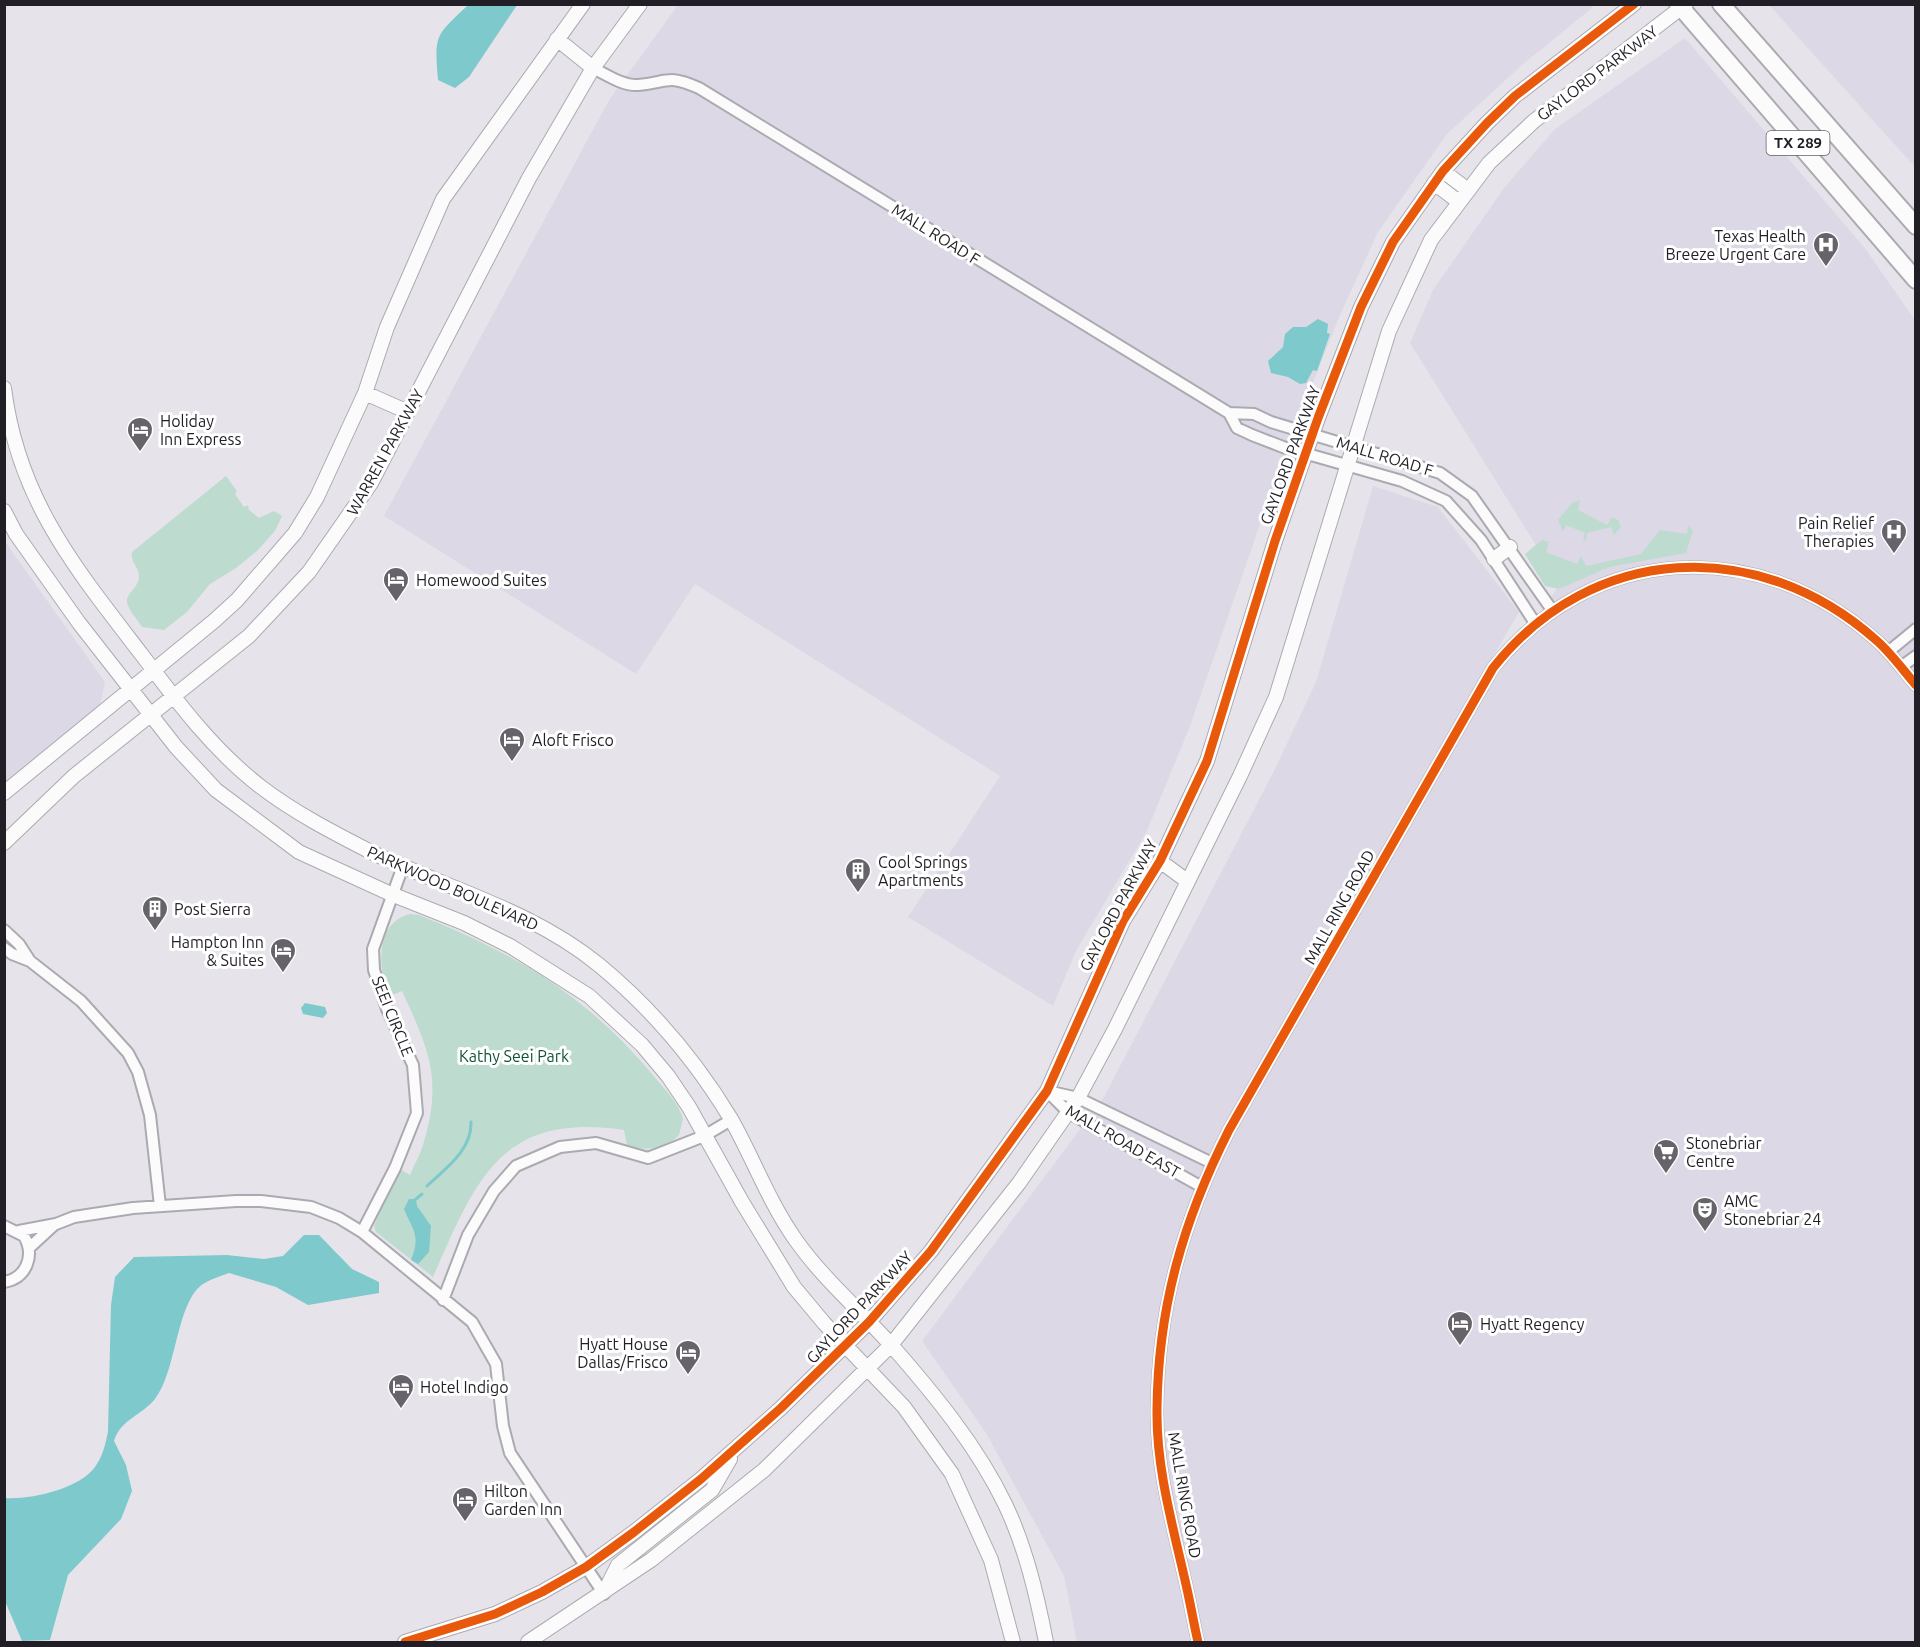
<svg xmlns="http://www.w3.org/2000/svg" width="1920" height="1647" font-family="Ubuntu,sans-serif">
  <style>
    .commercial { fill: #ddd8e6 }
    .green { fill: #bedbcf }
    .water { fill: #7dc9cc }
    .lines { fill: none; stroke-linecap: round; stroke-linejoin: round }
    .stream { stroke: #7dc9cc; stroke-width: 3 }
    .street-casing { stroke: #acaab0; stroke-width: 14 }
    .secondary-casing { stroke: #acaab0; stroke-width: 16 }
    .primary-casing { stroke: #acaab0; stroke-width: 20 }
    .street { stroke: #fbfbfc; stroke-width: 10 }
    .secondary { stroke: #fbfbfc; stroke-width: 14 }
    .primary { stroke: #fbfbfc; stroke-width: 16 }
    .cycleway-casing { stroke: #fff; stroke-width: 13 }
    .cycleway { stroke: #e8590c; stroke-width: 9 }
    .labels { text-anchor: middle; stroke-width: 6; stroke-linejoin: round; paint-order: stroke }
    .shield { fill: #fff; stroke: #646266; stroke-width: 1.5 }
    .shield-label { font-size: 15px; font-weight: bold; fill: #211f25 }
    .street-label { font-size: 16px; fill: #211f25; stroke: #fff }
    .poi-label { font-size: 16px; fill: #211f25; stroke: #fff; text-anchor: start }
    .park-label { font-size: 16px; fill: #10523a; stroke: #fff }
  </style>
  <rect width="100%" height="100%" fill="#e6e4ea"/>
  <path class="commercial" d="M678,5H1592V8L1523,64L1447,134L1378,232L1340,315L1283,458L1190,726L1147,831L1076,951L1053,1006L908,917L1000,776L695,584L636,674L384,516L609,100Z
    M1769,5H1915V167Z
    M1685,38L1864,247L1915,320V1642H1077L1064,1576L986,1433L922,1341L1104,1097L1274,771L1316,682L1373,486L1438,507L1519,612L1396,823L1560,584L1410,343L1433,290L1504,188L1555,129Z
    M4,540L105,682L100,705L5,783Z"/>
  <path class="green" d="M226,476L237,491L235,494L244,507L248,505L249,510L259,518L274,511L282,516L275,531L257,551L236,568L210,584L187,612L164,630L142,627C138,620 127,609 127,601C127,592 140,587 139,575C138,566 130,562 132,552Z
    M1580,500L1578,510L1607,525L1612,517L1618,520L1621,527L1614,535L1611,527L1587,533L1586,541L1583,539L1585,533L1566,525L1563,532L1558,520L1572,503Z
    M1688,525L1693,530L1686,553L1609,567L1559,589L1545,586L1525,554L1542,540L1549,542L1546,552L1577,564L1581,556L1586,566L1641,554L1660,530L1687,534Z
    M410,914L419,915C514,953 585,994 652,1074C663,1088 679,1102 683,1119L679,1135C666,1149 644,1152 627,1145L624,1130C500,1112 476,1180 433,1277L376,1232L374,1226L398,1168L410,1175C414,1165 420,1155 423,1145C443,1079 429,1050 402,991L388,997C378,969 375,922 410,914Z"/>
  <path class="water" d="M468,5H517L469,77L455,88L438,80C434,33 436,36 468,5Z
    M1318,319L1328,324L1327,333L1330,334L1317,371L1313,370L1306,383L1300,384L1288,377L1271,373L1268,361L1283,347L1285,334L1293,327H1306Z
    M305,1003L325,1007L327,1013L323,1018L303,1014L301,1008Z
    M409,1199H416L417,1206L431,1226L429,1252L418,1264L411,1260C421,1235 413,1231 404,1209Z
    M304,1235H319L352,1269L379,1282V1293L308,1305L276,1287L229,1273C221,1276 211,1279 203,1284C176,1302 177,1371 155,1399C141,1416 121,1419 114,1441L126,1465L132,1491L121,1519L68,1575L50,1640L22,1641L5,1601V1498C30,1500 79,1489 95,1467C103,1456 105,1445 108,1432L111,1305L115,1277L134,1257L227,1255L264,1259L283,1256Z"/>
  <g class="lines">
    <path class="stream" d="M427,1186C446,1168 472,1150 471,1122
      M416,1199L422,1194"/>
    <defs>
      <path id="street" d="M593,68C607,75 623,86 638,85C669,82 667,74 699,88L1229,413L1254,414L1271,422L1440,473L1472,496L1552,610
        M1229,413L1237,428L1252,435L1283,447L1402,481L1446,501L1481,540L1535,623
        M1888,652L1916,629
        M1901,667L1916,656
        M4,930L19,944L30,961L81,1001L128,1053L138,1072L150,1115L160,1206
        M4,948L12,954L30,961
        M1047,1091L1069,1113L1202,1187
        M1047,1091L1078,1098L1212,1163
        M4,1226L24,1236C35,1255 27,1278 4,1282
        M19,1231L56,1224L74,1217L133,1208L236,1201H261L311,1207L339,1218L362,1232L472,1322L496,1364L503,1426L510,1453L604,1594
        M362,1232L395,1168L417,1113L413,1065L387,1009L374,970L373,949L403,866
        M29,1248L55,1224
        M443,1300L468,1235L494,1191L516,1166L560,1147L596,1143L648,1158L704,1136L731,1120
        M1198,1642C1194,1625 1191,1607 1187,1589C1174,1530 1156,1470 1157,1409C1158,1307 1183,1221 1229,1130L1493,668C1592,543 1758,535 1876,640C1891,653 1903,670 1916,685"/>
      <path id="secondary" d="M557,39L593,68
        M1443,171L1468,190
        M1434,183L1459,202
        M4,388C18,500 76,569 142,655C178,703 214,751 261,787C295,813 334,833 371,852C448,889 532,910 599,965C651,1008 696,1061 731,1119C753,1158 769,1202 795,1239C823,1279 859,1309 892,1346C934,1394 977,1446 1005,1504C1026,1548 1037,1596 1046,1642
        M365,393L408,412
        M4,511L16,534L79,623L176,747L216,790L299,852L391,894L464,923L510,946L589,996L642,1045L668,1076L689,1107L742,1202L794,1287L824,1323L904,1407L952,1474L991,1560L1013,1642
        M1494,559L1510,547
        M4,793L214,621L237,600L295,533L317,497L365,393L387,327L443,199L583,4
        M4,843L74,776L249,636L309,572L371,483L529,178L593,68L640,4
        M1160,861L1187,881
        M605,1591L618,1565L712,1490L730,1459
        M405,1642L495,1614L542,1592L586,1567L634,1532L701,1479L781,1408L869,1322L931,1251L1047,1091L1123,921L1160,861L1207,761L1275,541L1318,418L1361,307L1393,242L1443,171L1487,123L1515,96L1634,4
        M528,1642L651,1560L764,1470L891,1345L1019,1183L1078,1098L1115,1029L1240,776L1276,697L1389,331L1431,240L1489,163L1534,121L1686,4"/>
      <path id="primary" d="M1678,4L1916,280
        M1721,4L1916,226"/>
    </defs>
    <use href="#street" class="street-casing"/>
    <use href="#secondary" class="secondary-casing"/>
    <use href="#primary" class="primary-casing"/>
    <use href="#street" class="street"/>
    <use href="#secondary" class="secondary"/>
    <use href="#primary" class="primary"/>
    <defs>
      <path id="cycleway" d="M405,1642L495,1614L542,1592L586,1567L634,1532L701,1479L781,1408L869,1322L931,1251L1047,1091L1123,921L1160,861L1207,761L1275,541L1318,418L1361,307L1393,242L1443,171L1487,123L1515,96L1634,4
        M1198,1642C1194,1625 1191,1607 1187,1589C1174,1530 1156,1470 1157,1409C1158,1307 1183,1221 1229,1130L1493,668C1592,543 1758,535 1876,640C1891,653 1903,670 1916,685"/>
    </defs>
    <use href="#cycleway" class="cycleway-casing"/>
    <use href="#cycleway" class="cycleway"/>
  </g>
  <defs>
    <symbol id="hospital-pin" viewBox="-11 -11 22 30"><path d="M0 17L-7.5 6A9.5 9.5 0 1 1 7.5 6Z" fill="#66646a" stroke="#fff"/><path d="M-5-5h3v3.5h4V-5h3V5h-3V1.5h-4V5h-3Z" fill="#fff"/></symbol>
    <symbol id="hotel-pin" viewBox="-11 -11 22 30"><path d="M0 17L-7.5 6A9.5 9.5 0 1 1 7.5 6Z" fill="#66646a" stroke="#fff"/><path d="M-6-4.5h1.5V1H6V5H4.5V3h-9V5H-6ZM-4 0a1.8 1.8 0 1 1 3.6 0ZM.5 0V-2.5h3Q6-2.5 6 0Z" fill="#fff"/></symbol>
    <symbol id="building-pin" viewBox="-11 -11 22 30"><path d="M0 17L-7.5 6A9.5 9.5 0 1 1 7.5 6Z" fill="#66646a" stroke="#fff"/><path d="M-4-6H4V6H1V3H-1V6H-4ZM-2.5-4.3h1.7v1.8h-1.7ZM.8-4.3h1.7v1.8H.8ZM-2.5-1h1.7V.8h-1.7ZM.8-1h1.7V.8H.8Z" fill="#fff"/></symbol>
    <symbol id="supermarket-pin" viewBox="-11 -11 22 30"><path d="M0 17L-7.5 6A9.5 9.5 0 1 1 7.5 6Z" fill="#66646a" stroke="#fff"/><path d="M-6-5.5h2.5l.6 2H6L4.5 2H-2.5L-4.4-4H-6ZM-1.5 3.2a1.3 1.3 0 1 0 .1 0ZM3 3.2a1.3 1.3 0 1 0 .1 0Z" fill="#fff"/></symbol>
    <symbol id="theatre-pin" viewBox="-11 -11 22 30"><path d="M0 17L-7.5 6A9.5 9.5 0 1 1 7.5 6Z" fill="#66646a" stroke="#fff"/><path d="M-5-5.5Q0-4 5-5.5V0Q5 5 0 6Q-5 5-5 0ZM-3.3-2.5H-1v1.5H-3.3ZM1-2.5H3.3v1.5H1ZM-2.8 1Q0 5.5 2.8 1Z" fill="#fff"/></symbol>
  </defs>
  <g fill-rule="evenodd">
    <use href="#hospital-pin" x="1811" y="230" width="30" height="40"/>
    <use href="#hotel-pin" x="125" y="415" width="30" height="40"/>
    <use href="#hospital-pin" x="1879" y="517" width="30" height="40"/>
    <use href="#hotel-pin" x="381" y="565" width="30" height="40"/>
    <use href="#hotel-pin" x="497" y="725" width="30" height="40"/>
    <use href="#building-pin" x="843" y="856" width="30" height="40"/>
    <use href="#building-pin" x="140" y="894" width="30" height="40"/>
    <use href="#hotel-pin" x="268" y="936" width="30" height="40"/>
    <use href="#supermarket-pin" x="1651" y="1137" width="30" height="40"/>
    <use href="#theatre-pin" x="1690" y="1195" width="30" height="40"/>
    <use href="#hotel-pin" x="1445" y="1309" width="30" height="40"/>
    <use href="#hotel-pin" x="673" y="1338" width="30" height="40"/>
    <use href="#hotel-pin" x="386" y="1372" width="30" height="40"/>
    <use href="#hotel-pin" x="450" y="1485" width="30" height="40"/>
  </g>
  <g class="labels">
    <rect class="shield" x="1766.5" y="131" width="63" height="24" rx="4.5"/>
    <g class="shield-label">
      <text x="1798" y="148">TX 289</text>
    </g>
    <g class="street-label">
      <text transform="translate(1597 73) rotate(-37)" y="6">GAYLORD PARKWAY</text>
      <text transform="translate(936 234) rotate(32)" y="6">MALL ROAD F</text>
      <text transform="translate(385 452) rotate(-61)" y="6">WARREN PARKWAY</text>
      <text transform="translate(1290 455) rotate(-70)" y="6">GAYLORD PARKWAY</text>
      <text transform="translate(1385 456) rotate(17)" y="6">MALL ROAD F</text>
      <text transform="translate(453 888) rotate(24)" y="6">PARKWOOD BOULEVARD</text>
      <text transform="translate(1118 905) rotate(-62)" y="6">GAYLORD PARKWAY</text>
      <text transform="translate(1339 907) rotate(-61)" y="6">MALL RING ROAD</text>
      <text transform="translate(393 1016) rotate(68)" y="6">SEEI CIRCLE</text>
      <text transform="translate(1123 1141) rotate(30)" y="6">MALL ROAD EAST</text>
      <text transform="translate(859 1307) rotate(-47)" y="6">GAYLORD PARKWAY</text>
      <text transform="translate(1185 1495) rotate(80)" y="6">MALL RING ROAD</text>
    </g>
    <g class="poi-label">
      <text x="1806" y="242" text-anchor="end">Texas Health<tspan x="1806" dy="18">Breeze Urgent Care</tspan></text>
      <text x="160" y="427">Holiday<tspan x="160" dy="18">Inn Express</tspan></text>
      <text x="1874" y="529" text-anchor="end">Pain Relief<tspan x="1874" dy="18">Therapies</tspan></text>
      <text x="416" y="586">Homewood Suites</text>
      <text x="532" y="746">Aloft Frisco</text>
      <text x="878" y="868">Cool Springs<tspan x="878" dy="18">Apartments</tspan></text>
      <text x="174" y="915">Post Sierra</text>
      <text x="264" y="948" text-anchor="end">Hampton Inn<tspan x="264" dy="18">&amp; Suites</tspan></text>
      <text x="1686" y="1149">Stonebriar<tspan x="1686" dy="18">Centre</tspan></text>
      <text x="1724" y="1207">AMC<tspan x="1724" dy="18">Stonebriar 24</tspan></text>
      <text x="1480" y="1330">Hyatt Regency</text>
      <text x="668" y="1350" text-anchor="end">Hyatt House<tspan x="668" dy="18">Dallas/Frisco</tspan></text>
      <text x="420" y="1393">Hotel Indigo</text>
      <text x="484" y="1497">Hilton<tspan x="484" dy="18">Garden Inn</tspan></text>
    </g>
    <g class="park-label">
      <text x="514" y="1062">Kathy Seei Park</text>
    </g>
  </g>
  <rect width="1920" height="1647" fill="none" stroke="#211f25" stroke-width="12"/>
</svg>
